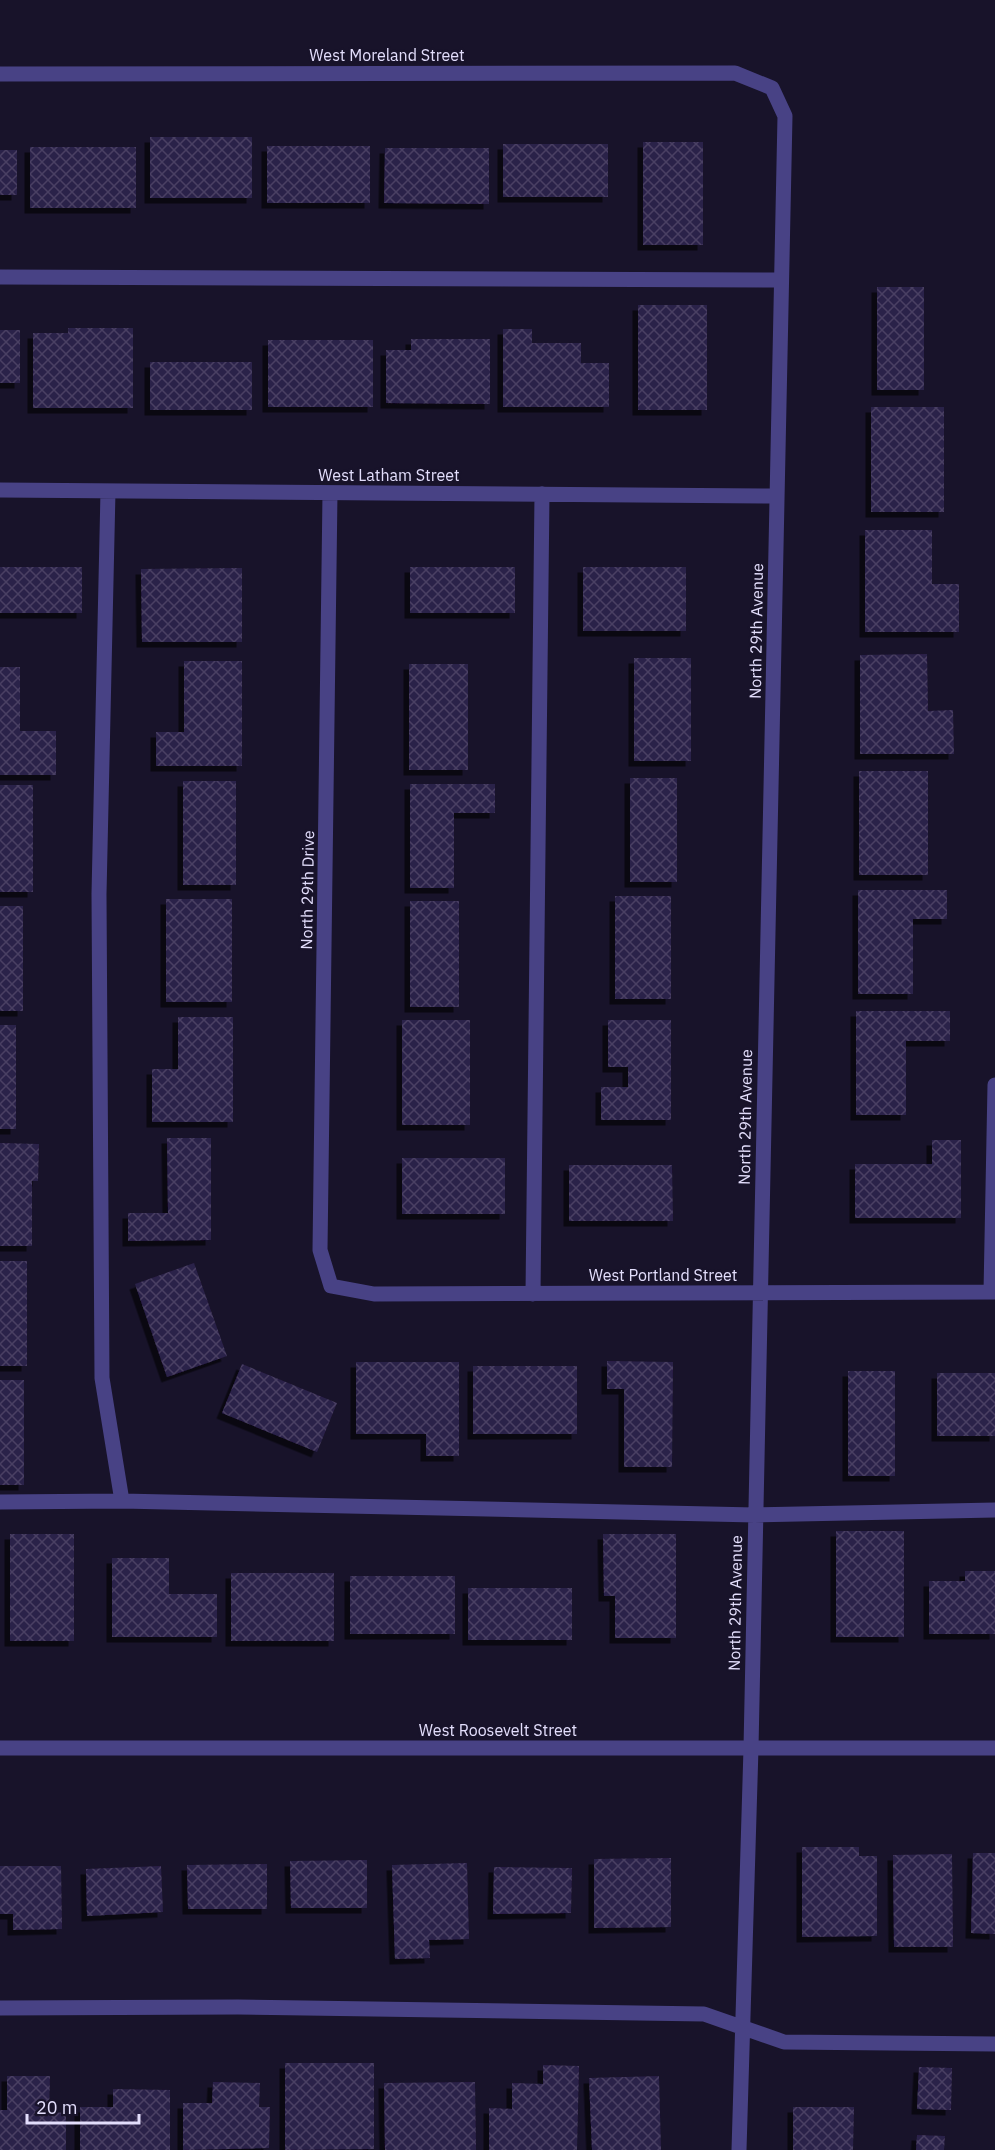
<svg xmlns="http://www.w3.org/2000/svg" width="995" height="2150" font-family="'IBM Plex Sans',sans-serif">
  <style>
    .building { fill: url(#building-cross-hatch); filter: url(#shadow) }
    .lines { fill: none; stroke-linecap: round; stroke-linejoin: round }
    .minor { stroke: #484285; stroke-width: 15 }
    .labels { text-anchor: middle; stroke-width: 4.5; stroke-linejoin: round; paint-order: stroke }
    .street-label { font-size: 16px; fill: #e3defc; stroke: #18132a }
  </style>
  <defs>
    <pattern id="building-cross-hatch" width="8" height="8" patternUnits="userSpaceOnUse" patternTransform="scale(1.5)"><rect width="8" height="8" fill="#2b2049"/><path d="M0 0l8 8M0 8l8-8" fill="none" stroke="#4a4064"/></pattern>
    <filter id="shadow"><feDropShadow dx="-5.5" dy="5.5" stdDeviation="0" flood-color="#0009"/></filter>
  </defs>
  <rect width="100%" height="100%" fill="#18132a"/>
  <path class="building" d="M150,137H252V198H150Z
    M643,142H703V245H643Z
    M503,144H608V197H503Z
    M267,146H370V203H267Z
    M30,147H136V208H30Z
    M385,148H489V204L384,203Z
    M0,150H17V195H0Z
    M877,287H924V390H877Z
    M638,305H707V410H638Z
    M68,328H133V408H33V333H68Z
    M503,329H532V343H581V363H609V407H503Z
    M0,330H20V383H0Z
    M411,339H490V404L386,403V350H411Z
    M268,340H373V407H268Z
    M150,362H252V410H150Z
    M871,407H944V512H871Z
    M865,530H932V584H959V632H865Z
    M0,567H82V613H0Z
    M410,567H515V613H410Z
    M583,567H686V631H583Z
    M242,568V642H142L141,569Z
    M927,654L928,711L953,710L954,754H860V655Z
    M634,658H691V761H634Z
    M184,661H242V766H156V732H184Z
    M409,664H468V770H409Z
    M0,667H20V731H56V775H0Z
    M859,771H928V875H859Z
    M630,778H677V882H630Z
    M183,781H236V885H183Z
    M410,784H495V813H454V888H410Z
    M0,785H33V892H0Z
    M858,890H947V919H913V994H858Z
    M615,896H671V999H615Z
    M166,899H232V1002H166Z
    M410,901H459V1007H410Z
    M0,906H23V1011H0Z
    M856,1011H950V1041H906V1115H856Z
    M178,1017H233V1122H152V1069H178Z
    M402,1020H470V1125H402Z
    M608,1020H671V1120H601V1087H628V1067H608Z
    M0,1025H16V1129H0Z
    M167,1138H211V1240L128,1241V1213H168Z
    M932,1140H961V1218H855V1164H932Z
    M0,1143L39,1144L38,1181H32V1246H0Z
    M402,1158H505V1214H402Z
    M569,1165H672L673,1221H569Z
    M0,1261H27V1366H0Z
    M194,1263L227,1356L167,1377L135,1284Z
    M607,1361L673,1362L672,1467H624V1389H607Z
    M356,1362H459V1456H426V1434H356Z
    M242,1364L337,1403L317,1452L222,1413Z
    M473,1366H577V1434H473Z
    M848,1371H895V1476H848Z
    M937,1373H995V1436H937Z
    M0,1380H24V1485H0Z
    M836,1531H904V1637H836Z
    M10,1534H74V1641H10Z
    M603,1534H676V1638H615V1596H604Z
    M112,1558H169V1594H217V1637H112Z
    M965,1571H995V1634H929V1581H965Z
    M231,1573H334V1641H231Z
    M350,1576H455V1634H350Z
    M468,1588H572V1640H468Z
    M802,1847H859V1856H877V1936L802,1937Z
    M973,1853H995V1934L971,1933Z
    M952,1854L953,1947H894L893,1855Z
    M671,1858V1927L594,1928V1859Z
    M367,1860V1908H291L290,1861Z
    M467,1863L469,1939L429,1940L430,1958L395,1959L392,1865Z
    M267,1864V1909H188L187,1865Z
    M0,1866H61L62,1929L13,1930V1914H0Z
    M161,1866L163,1912L87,1916L86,1869Z
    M494,1867L572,1868L571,1913L493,1914Z
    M285,2063H374V2149L285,2150Z
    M543,2065L579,2066L577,2150H489V2108L512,2109V2083L543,2084Z
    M919,2067L952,2068L951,2110L917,2109Z
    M7,2076H50L49,2112L66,2113V2150H0V2110H7Z
    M659,2076L661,2150H592L589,2078Z
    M213,2082L260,2083L259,2107H270L269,2148L183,2150V2103H212Z
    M475,2082L476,2150H385L384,2083Z
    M113,2089L170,2090V2150H80V2107H113Z
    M793,2107H854L853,2150H793Z
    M917,2135L945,2136L944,2150H916Z"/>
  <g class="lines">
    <path class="minor" d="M0,74L735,73L772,88L785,116L751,1748L739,2150
      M0,277L781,280
      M0,490L777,496
      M108,491L99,894L102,1378L122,1501L755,1515L995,1510
      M330,493L320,1250L331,1286L374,1294L995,1292
      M991,1292L995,1085
      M533,1294L542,494
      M0,1502L122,1501
      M0,1748H995
      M0,2008L238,2007L704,2014L784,2042L995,2044"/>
  </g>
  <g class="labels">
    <g class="street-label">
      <text x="387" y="61">West Moreland Street</text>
      <text x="389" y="481">West Latham Street</text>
      <text transform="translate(756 631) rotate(-89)" y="6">North 29th Avenue</text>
      <text transform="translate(307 890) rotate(-89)" y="6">North 29th Drive</text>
      <text transform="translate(745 1117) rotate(-89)" y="6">North 29th Avenue</text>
      <text x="663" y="1281">West Portland Street</text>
      <text transform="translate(735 1603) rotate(-89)" y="6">North 29th Avenue</text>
      <text x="498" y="1736">West Roosevelt Street</text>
    </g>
  </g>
  <path d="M27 2114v9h112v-9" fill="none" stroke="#e3defc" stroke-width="3"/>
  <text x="36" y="2114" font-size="18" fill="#e3defc" stroke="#18132a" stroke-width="4.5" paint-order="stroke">20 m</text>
</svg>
